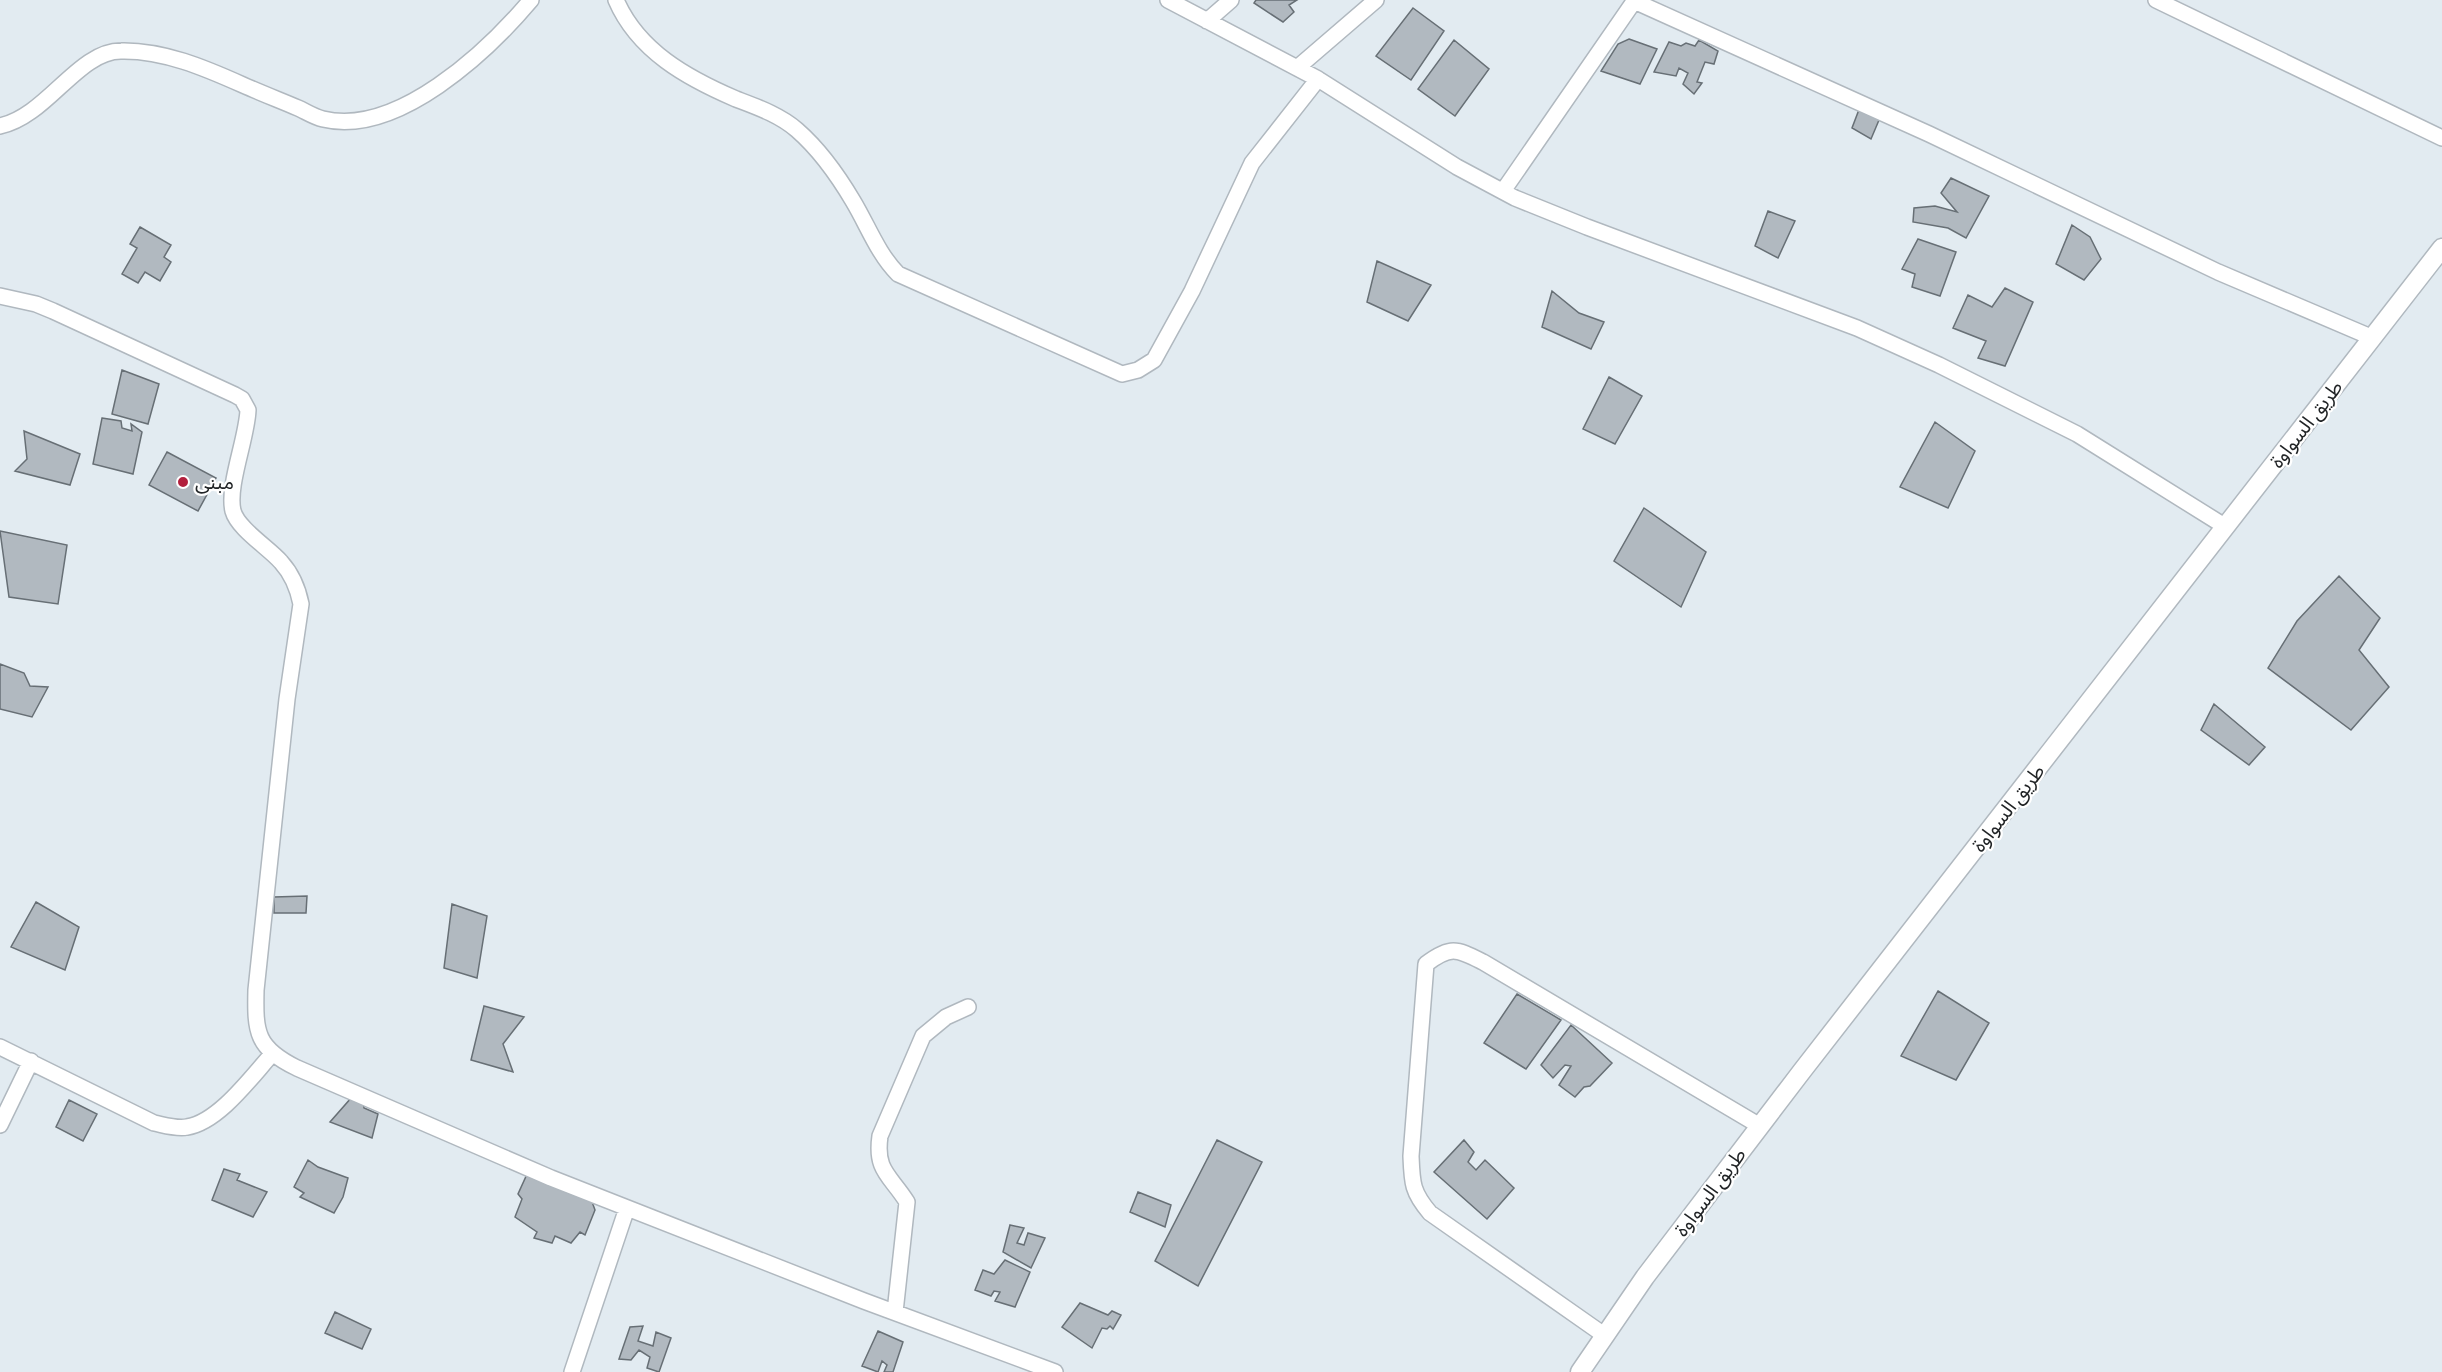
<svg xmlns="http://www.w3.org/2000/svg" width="2442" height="1372" font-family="'Sofia Sans Condensed','Noto Sans Arabic',sans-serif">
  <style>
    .building { fill: #b1b9c0; stroke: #676f75; stroke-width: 1.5 }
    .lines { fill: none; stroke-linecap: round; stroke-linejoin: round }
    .minor-casing { stroke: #b0b8bf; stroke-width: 18 }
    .tertiary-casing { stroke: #b0b8bf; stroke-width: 21 }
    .minor { stroke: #fff; stroke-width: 15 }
    .tertiary { stroke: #fff; stroke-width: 18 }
    .poi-dot { fill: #b21f3d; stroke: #fff; stroke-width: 2 }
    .labels { text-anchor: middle; stroke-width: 4.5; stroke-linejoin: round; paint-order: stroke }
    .street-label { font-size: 20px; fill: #212426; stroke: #fff }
    .poi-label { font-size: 20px; fill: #212426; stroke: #fff; text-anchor: start }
  </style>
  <rect width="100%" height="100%" fill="#e2ebf1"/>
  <path class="building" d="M1256,0H1297L1289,5L1294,12L1283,22L1254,3Z
    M1413,8L1444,31L1411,80L1376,56Z
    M1629,39L1657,49L1640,84L1601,71L1618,44Z
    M1454,40L1489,69L1455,116L1418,89Z
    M1699,40L1718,51L1714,64L1705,62L1697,82L1702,83L1694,94L1683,84L1688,73L1679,68L1676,76L1654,72L1669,42L1681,46L1686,43L1695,46Z
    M1860,107L1879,120L1871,139L1852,128Z
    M1951,178L1989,196L1966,238L1948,228L1913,222L1914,208L1935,206L1957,212L1941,193Z
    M1768,211L1795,221L1778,258L1755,246Z
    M2072,225L2090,237L2101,259L2084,280L2056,264Z
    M140,227L171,245L164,257L171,262L160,281L145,272L138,283L122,274L137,248L130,244Z
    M1918,239L1956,252L1940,296L1912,287L1915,274L1902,269Z
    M1377,261L1431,285L1408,321L1367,302Z
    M2005,288L2033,302L2005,366L1978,358L1986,341L1953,328L1968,295L1992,307Z
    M1552,291L1579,313L1604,322L1591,349L1542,327Z
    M122,370L159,384L148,424L112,414Z
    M1609,377L1642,396L1615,444L1583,429Z
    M102,418L121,421L122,428L132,431L131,424L142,432L133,474L93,464Z
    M1935,422L1975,451L1948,508L1900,487Z
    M24,431L80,454L70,485L15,471L27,459Z
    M167,452L216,478L198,511L149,485Z
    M1644,508L1706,552L1681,607L1614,561Z
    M0,531L67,545L58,604L9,597Z
    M2339,576L2380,618L2359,650L2389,687L2351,730L2268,668L2297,621Z
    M0,664L24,673L30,686L48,687L32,717L0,709Z
    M2214,704L2265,747L2249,765L2201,730Z
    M307,896L306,913H274V897Z
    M36,902L79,927L65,970L11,947Z
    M452,904L487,916L477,978L444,968Z
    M1938,991L1989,1023L1956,1080L1901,1056Z
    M1517,994L1561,1020L1526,1069L1484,1043Z
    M484,1006L524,1017L503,1044L513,1072L471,1060Z
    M1571,1025L1612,1063L1590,1086L1584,1087L1575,1097L1559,1085L1571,1066L1565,1065L1553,1078L1541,1065Z
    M352,1097L363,1102L364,1108L378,1114L372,1138L330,1122Z
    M69,1100L97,1114L83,1141L56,1127Z
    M1217,1140L1262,1162L1198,1286L1155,1261Z
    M1464,1140L1474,1152L1468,1162L1476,1170L1485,1160L1514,1188L1487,1219L1434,1172Z
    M308,1160L318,1167L348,1178L343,1197L334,1213L300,1197L304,1193L294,1187Z
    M224,1169L240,1174L237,1180L267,1192L253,1217L212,1200Z
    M528,1172L591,1199L595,1210L585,1235L580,1232L571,1243L555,1236L552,1243L534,1238L537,1232L515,1217L522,1199L518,1194Z
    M1138,1192L1171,1205L1165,1227L1130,1212Z
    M1010,1225L1024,1228L1017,1243L1024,1245L1028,1233L1045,1238L1031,1268L1003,1252Z
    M1005,1260L1030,1272L1015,1307L995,1301L1000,1292L994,1291L991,1296L975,1290L983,1270L994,1274Z
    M1080,1303L1108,1315L1112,1311L1121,1315L1113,1329L1110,1326L1107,1329L1102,1328L1092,1348L1062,1327Z
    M335,1312L371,1329L362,1349L325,1333Z
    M643,1326L638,1341L653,1346L656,1332L671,1338L659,1372L647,1368L650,1357L639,1350L631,1360L619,1359L630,1327Z
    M878,1331L903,1342L893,1372H884L887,1365L882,1361L878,1372L862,1366Z"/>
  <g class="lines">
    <defs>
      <path id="minor" d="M616,0C638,51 687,78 736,99C757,107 780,115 797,130C820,150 837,174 853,201C868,226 878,254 898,274L1122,374L1138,370L1154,360L1192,291L1252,163L1318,79
        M1168,0L1318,79L1457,167L1515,198L1587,227L1857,328L1939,365L2077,434L2226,527
        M2156,0L2442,138
        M1634,1L1929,134L2218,272L2373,338
        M1207,21L1231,0
        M1297,68L1376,0
        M0,126C47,116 78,51 121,51C163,50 205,68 243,85C261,93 279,100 298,108C305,111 314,117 323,119C397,137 487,52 531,0
        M1503,191L1635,0
        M0,296L36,304L53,311L235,395L242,399L248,410C247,438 227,486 233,511C238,529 269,548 281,562C291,573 298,589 301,604L287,699L256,990C255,1032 256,1048 297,1068L551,1178L864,1301L1055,1372
        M0,1047L154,1123C164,1125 176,1129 187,1127C219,1122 252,1076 273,1053
        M0,1125L31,1061
        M895,1312L907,1202C890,1175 875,1171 880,1136L923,1036L946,1017L968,1007
        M1604,1335L1430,1213C1412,1192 1412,1183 1411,1156L1426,964C1451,945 1457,949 1483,962L1760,1126
        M572,1372L627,1208"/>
      <path id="tertiary" d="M1580,1372L1645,1277L1802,1071L2442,248"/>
    </defs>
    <use href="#minor" class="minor-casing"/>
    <use href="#tertiary" class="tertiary-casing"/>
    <use href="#minor" class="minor"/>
    <use href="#tertiary" class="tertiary"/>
  </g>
  <circle class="poi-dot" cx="183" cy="482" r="6"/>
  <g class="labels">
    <g class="street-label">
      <text transform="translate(2306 424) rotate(-52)" y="7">طريق السواوة</text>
      <text transform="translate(2008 808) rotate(-52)" y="7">طريق السواوة</text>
      <text transform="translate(1710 1192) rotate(-53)" y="7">طريق السواوة</text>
    </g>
    <g class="poi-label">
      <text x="195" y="489">مبنى</text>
    </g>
  </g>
</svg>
